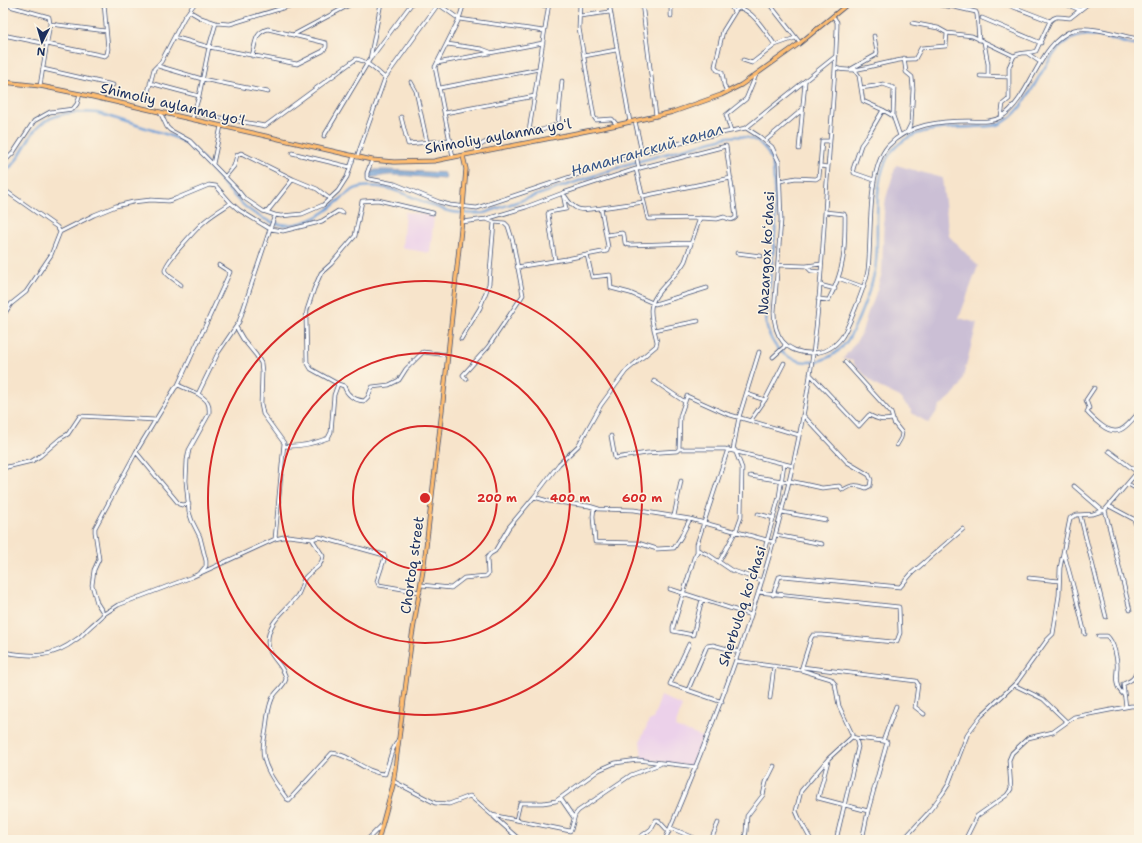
<svg xmlns="http://www.w3.org/2000/svg" width="1142" height="843" font-family="'Shantell Sans',sans-serif">
  <style>
    .built { fill: #ecd1ea }
    .industrial { fill: #cbbfd5 }
    .water { fill: url(#water-rules); stroke: #44679b }
    .lines { fill: none; stroke-linecap: round; stroke-linejoin: round }
    .canal { stroke: #6d9fd8; stroke-width: 2.5 }
    .minor-casing { stroke: #3c4a6e; stroke-width: 4.5 }
    .major-casing { stroke: #3c4a6e; stroke-width: 5 }
    .minor { stroke: #fff; stroke-width: 3 }
    .major { stroke: #febc70; stroke-width: 3.5 }
    .ring { fill: none; stroke: #d62828; stroke-width: 2 }
    .labels { text-anchor: middle; stroke-width: 3; stroke-linejoin: round; paint-order: stroke }
    .street-label { font-size: 14px; fill: #1b2f5e; stroke: #fcf5e5 }
    .water-label { font-size: 15px; font-style: italic; fill: #385689; stroke: #fcf5e5 }
    .centre { fill: #d62828; stroke: #fcf5e5; stroke-width: 2 }
    .ring-label { font-size: 12px; text-anchor: middle; font-weight: bold; fill: #d62828; stroke: #fcf5e5; stroke-width: 3; stroke-linejoin: round; paint-order: stroke }
  </style>
  <defs>
    <pattern id="water-rules" width="6" height="5" patternUnits="userSpaceOnUse"><rect width="6" height="5" fill="#6d9fd8"/><path d="M0 2.5h6" fill="none" stroke="#5982b2"/></pattern>
  </defs>
  <rect width="100%" height="100%" fill="#fcf5e5"/>
  <filter id="ink" filterUnits="userSpaceOnUse"><feTurbulence type="fractalNoise" baseFrequency=".025" numOctaves="2"/><feDisplacementMap in="SourceGraphic" scale="8" xChannelSelector="R" yChannelSelector="G"/><feConvolveMatrix kernelMatrix="1 2 1 2 8 2 1 2 1" color-interpolation-filters="sRGB"/></filter>
  <filter id="wash" filterUnits="userSpaceOnUse"><feTurbulence type="fractalNoise" baseFrequency=".012" numOctaves="4" result="noise"/><feDisplacementMap in="SourceGraphic" scale="16" xChannelSelector="R" yChannelSelector="G"/><feGaussianBlur stdDeviation="0.9" result="paint"/><feColorMatrix in="noise" values="0 0 0 0 0 0 0 0 0 0 0 0 0 0 0 0 0 1.4 0 .05"/><feComposite in="paint" operator="in"/></filter>
  <g filter="url(#wash)">
    <rect width="100%" height="100%" fill="#f7e4cb"/>
    <path class="built" d="M405,212L434,216L430,253L402,248Z
      M661,696L682,706L675,727L702,737L691,766L642,759L640,741L649,721L653,719Z"/>
    <path class="industrial" d="M896,165L942,178L949,236L978,266L959,318L977,323L961,385L951,397L941,405L929,423L913,414L910,409L898,396L875,385L854,364L853,361L843,359L861,335L868,312L873,302L882,273L884,212L886,198Z"/>
    <path class="water" d="M386,170L444,173L445,174L446,178L445,179C428,178 411,175 394,175C387,174 374,178 369,177V173L375,170Z"/>
    <g class="lines">
      <path class="canal" d="M3,174C17,163 23,149 32,134C46,113 75,111 97,113C114,118 130,123 146,128C161,133 176,136 188,145C217,169 233,207 269,221C290,230 315,221 331,207C341,200 349,189 361,187C390,182 416,201 442,209C455,214 470,214 484,213L629,164L727,137C750,134 768,142 773,167L776,222L766,323C769,338 775,350 789,357C810,368 834,360 847,341C855,329 860,315 865,302C869,291 873,281 875,270C881,236 869,180 892,151C911,127 946,128 973,127C982,126 992,127 1000,124C1036,109 1043,37 1086,35C1101,34 1123,44 1139,46"/>
    </g>
  </g>
  <g filter="url(#ink)">
    <g class="lines">
      <defs>
        <path id="minor" d="M9,3L10,6L13,7L49,17L50,24
          M95,3L104,5
          M528,3L548,6
          M580,3L579,28L594,117L596,120L612,119L617,125
          M609,3L630,122
          M642,3L656,116
          M729,3L734,12
          M927,3L954,7L976,12L977,15L979,40
          M1063,3L1080,10
          M438,4L459,19L544,31
          M771,6L800,43
          M1011,6L1050,21
          M189,11L201,18L216,23L209,47L199,96
          M580,16L610,12
          M671,16V3
          M982,18L1041,43
          M216,23L230,24L299,3
          M912,23L938,28L947,33L972,36L1014,56
          M3,35L105,56L107,54L108,49L104,3
          M293,35L353,3
          M174,37L209,47L297,64L323,51L326,47V43L268,29C254,33 256,43 252,56
          M984,42L988,64V76
          M447,44L482,49L490,52
          M1027,53L1040,62
          M584,56L616,50
          M1014,56C1021,51 1028,54 1036,51L1050,21C1057,14 1061,18 1070,18L1089,3
          M371,58L412,3
          M904,58L906,72L912,77L913,89L911,124L907,132
          M743,60L752,63L775,45L795,38
          M437,63L543,43
          M158,66L202,79L268,92
          M835,68C860,76 889,57 915,59L921,48L946,46L947,33
          M43,69L113,85
          M851,69L876,55L877,52L874,36
          M855,70L859,76L863,101L883,110L893,116L900,136
          M980,76L1009,77
          M411,82L416,91L427,142
          M150,83L199,96L192,119
          M40,86L50,24L106,31
          M440,88L539,69
          M861,88L875,86L883,84L894,88L893,116
          M148,92L154,69L161,62L184,18L195,3
          M727,92L724,85L722,72L717,70L715,66L723,31L736,10L739,8C753,10 767,34 775,45
          M160,112L167,127L170,130L190,141L235,187L244,198L263,211L275,215L281,216L302,214L323,205L338,191L347,177L354,156
          M194,113L265,126L356,59C366,60 378,72 385,78
          M445,113L535,96
          M401,117L408,144L451,140
          M1001,117L1003,104L1009,99V67L1014,56
          M635,121L642,153
          M746,128L836,56
          M529,131L549,3
          M731,131L726,115L746,99L756,75
          M324,136L370,59L381,3
          M765,141L802,110
          M799,149L805,82
          M292,153L350,167
          M476,153L478,147L484,143L529,131L542,130L558,124L562,81
          M636,155L639,169
          M357,157L385,78L439,3
          M453,157L435,67L459,19L464,3
          M372,160L367,173V178L370,179L395,184L439,202L450,205L477,208L642,153L712,135L746,128L760,137L772,147L779,162L781,220L774,312C774,336 785,353 811,353C823,353 834,348 842,337C849,326 866,284 868,270C872,238 866,171 888,146C908,124 940,121 969,121C979,121 991,123 1001,117C1031,99 1038,42 1074,30C1090,25 1121,36 1139,39
          M3,163L13,153L34,121L50,112L73,109L77,104L80,94
          M213,164L221,126
          M820,166L822,141H830
          M636,169L726,146L736,217C732,222 729,219 724,217L717,219L700,218
          M225,177L234,166L237,155L241,153L293,179L317,189L330,199
          M874,180L854,173L853,169L861,145L869,134L883,110
          M780,181L796,178L816,179L819,177L820,166L828,167
          M3,189L57,227L60,232L51,255L26,292L11,304L3,316
          M565,196C576,214 583,210 601,208
          M643,196L731,178
          M267,212L293,179
          M275,215L270,229L283,231L316,223L322,221L338,211L343,213
          M462,222L486,219L526,207L563,193L636,169L644,202
          M606,235L622,233L624,235L625,243L629,245L691,243
          M737,253L761,256
          M587,255L592,277L610,275L611,288L630,293L655,304L707,288
          M555,261L548,214L549,212L566,209L563,194
          M779,265L806,266L811,271L821,272
          M806,266L821,264
          M838,278L863,287
          M181,285C177,281 167,276 165,271C162,265 199,226 205,221C213,214 222,209 231,203
          M820,285L835,289
          M818,299L828,300L829,299C845,269 845,249 845,216L844,214L825,212
          M236,327L243,339L256,355L261,363L262,372L261,404L263,414L284,443L275,539
          M654,330L698,321
          M461,339L480,308L489,284L494,222
          M773,357L784,347L785,344
          M845,362L891,413L894,423L902,433L901,438L897,445
          M810,374L859,426L869,415C877,419 882,421 892,419
          M466,379L463,375L488,347L523,295L513,242L508,226L505,223L494,222L486,219
          M654,381L685,402
          M338,384L311,369L307,362L306,318L307,310L314,289L321,273L331,264L355,236L362,201L378,200L433,213
          M178,385L230,272L219,265
          M1094,388L1086,400L1089,408L1087,412C1091,417 1096,421 1101,425C1119,439 1127,426 1139,412
          M198,394C207,400 210,402 209,414L189,450L187,460L186,481L189,512L192,521L200,537L206,561V566L201,572
          M747,394L765,400
          M751,420L765,400L784,363
          M611,436L615,458L647,453L677,451L679,449H725L793,466
          M284,446C300,447 313,444 328,438L331,432L334,395L338,384L344,386C347,395 354,400 364,401L368,397L372,387L389,385L399,380L406,369L423,352L448,355
          M679,449L680,416L687,396L727,414L799,435
          M733,450L739,417L759,352
          M1109,451L1137,472
          M136,452L179,504L182,505L189,504
          M3,468L32,461L40,456L61,438L68,434L80,416L156,420
          M750,476L789,482
          M790,481L822,488L839,486L843,490C852,484 857,485 866,488L870,486L871,480L869,475L847,462L803,415
          M1128,484L1139,490
          M1074,486L1103,511
          M534,497L548,501L589,506L599,509L634,510L690,519L774,542
          M1109,506L1139,522
          M594,508L593,516L595,542L638,543L657,549L674,548L681,537L690,519
          M1105,510L1130,610
          M782,512L826,520
          M758,514L774,518
          M1080,515L1106,617
          M674,516L681,481
          M1134,519L1139,538
          M776,535L822,544
          M312,539L319,537L384,555L385,557L377,581L379,585L420,592
          M765,548L779,497L784,464
          M697,551V544L728,449
          M1064,553L1075,593L1085,634
          M719,562L736,531L741,517L742,468L735,450
          M1029,578L1059,581
          M421,585L451,588L464,578L486,576L488,574L487,558L490,554L495,551L509,527L534,497L559,464L578,446L601,405L626,371L656,346L657,342C655,332 651,321 651,311C650,293 677,277 685,261L700,218L648,219L644,202L601,208L608,247L607,251L566,259L517,267
          M670,589L751,615
          M758,592L899,607L900,633L897,641L893,642L822,635H813L811,638L801,670
          M773,595L779,577L783,576L900,587L912,573L963,529
          M702,599L693,635L673,631V627L694,558L698,550L709,555L731,570L762,581
          M104,614L118,605L192,577L275,539L288,536L312,539L323,556C322,568 310,570 304,579C301,585 301,591 297,596C286,611 268,621 268,641C267,657 285,665 286,679C284,687 275,691 272,699C268,708 267,719 266,729C265,736 263,743 263,750C263,768 277,785 287,799L289,800L332,753C350,754 365,773 385,774L392,751L398,740
          M1098,636H1107C1114,642 1118,660 1117,669C1116,679 1115,687 1124,695
          M689,644L670,684L722,702
          M3,652C33,657 51,659 77,639C82,636 85,631 90,627C95,622 100,619 104,614L97,603L92,585L94,570L99,559L95,532V528L136,452L175,388L178,385L198,394L218,353L239,322L270,229L239,210L231,203L216,186L209,185L175,199L168,201L151,200L133,202L116,206L94,215L60,232
          M736,661L801,670L831,679L835,684L839,706L852,734V737L856,738L858,747L836,840
          M802,667L916,681L918,684L915,707L924,714
          M1014,685L1043,699L1067,722
          M688,690L707,646L713,645L739,652
          M770,698L774,666
          M1126,707L1123,684C1135,679 1134,678 1139,666
          M856,738L883,741L896,706
          M828,761L818,798L868,811
          M393,781L435,803L449,804L470,796L492,815L516,820L520,803H543L556,801L599,770L615,763L638,760L696,767
          M561,799L574,818
          M494,817L520,840
          M516,820L570,831L571,830L575,815L578,811L631,775L660,764
          M671,828L699,840
          M367,840L381,826
          M636,840L651,829L656,820H658L669,832
          M665,840C726,697 779,553 806,400C818,332 822,263 826,195C830,139 835,83 837,27V22L833,16
          M711,840L718,823
          M744,840L746,832L747,816L763,795L766,782L774,766
          M811,840L799,818L796,811L801,791L829,758L852,737
          M862,840L868,811L887,742L883,741
          M903,840L927,814L943,793L948,785L968,733L981,716L1017,682L1047,640L1053,634L1059,595L1060,568L1070,518L1077,515L1093,514L1105,510L1139,470
          M965,840L977,816L1007,795L1011,789L1009,760L1012,753L1028,738L1053,732L1074,717L1131,706H1139"/>
        <path id="major" d="M3,82L40,86L80,94L372,160L394,162L434,161L617,125L673,112L721,95L741,85L800,43L849,3
          M378,840L393,785L412,636L424,564L443,402L462,219L466,169L463,156"/>
      </defs>
      <use href="#minor" class="minor-casing"/>
      <use href="#major" class="major-casing"/>
      <use href="#minor" class="minor"/>
      <use href="#major" class="major"/>
    </g>
  </g>
  <g class="ring">
    <circle cx="425" cy="498" r="72"/>
    <circle cx="425" cy="498" r="145"/>
    <circle cx="425" cy="498" r="217"/>
  </g>
  <g class="labels">
    <g class="street-label">
      <text transform="translate(173 104) rotate(13)" y="5">Shimoliy aylanma yoʻl</text>
      <text transform="translate(498 136) rotate(-10)" y="5">Shimoliy aylanma yoʻl</text>
      <text transform="translate(766 253) rotate(-87)" y="5">Nazargox koʻchasi</text>
      <text transform="translate(412 565) rotate(-82)" y="5">Chortoq street</text>
      <text transform="translate(742 606) rotate(-72)" y="5">Sherbuloq koʻchasi</text>
    </g>
    <g class="water-label">
      <text transform="translate(647 150) rotate(-16)" y="5">Наманганский канал</text>
    </g>
  </g>
  <circle cx="425" cy="498" r="6" class="centre"/>
  <g class="ring-label">
    <text x="497" y="502">200 m</text>
    <text x="570" y="502">400 m</text>
    <text x="642" y="502">600 m</text>
  </g>
  <rect width="1142" height="843" fill="none" stroke="#fcf5e5" stroke-width="16"/>
  <g transform="translate(42 42) rotate(185)" stroke="#fcf5e5" stroke-width="3" paint-order="stroke">
  <path d="M0-3L7 15L0 10L-7 15Z" fill="#1b2f5e"/>
  <text y="-6" font-size="11" font-weight="bold" text-anchor="middle" fill="#1b2f5e">N</text>
  </g>
</svg>
